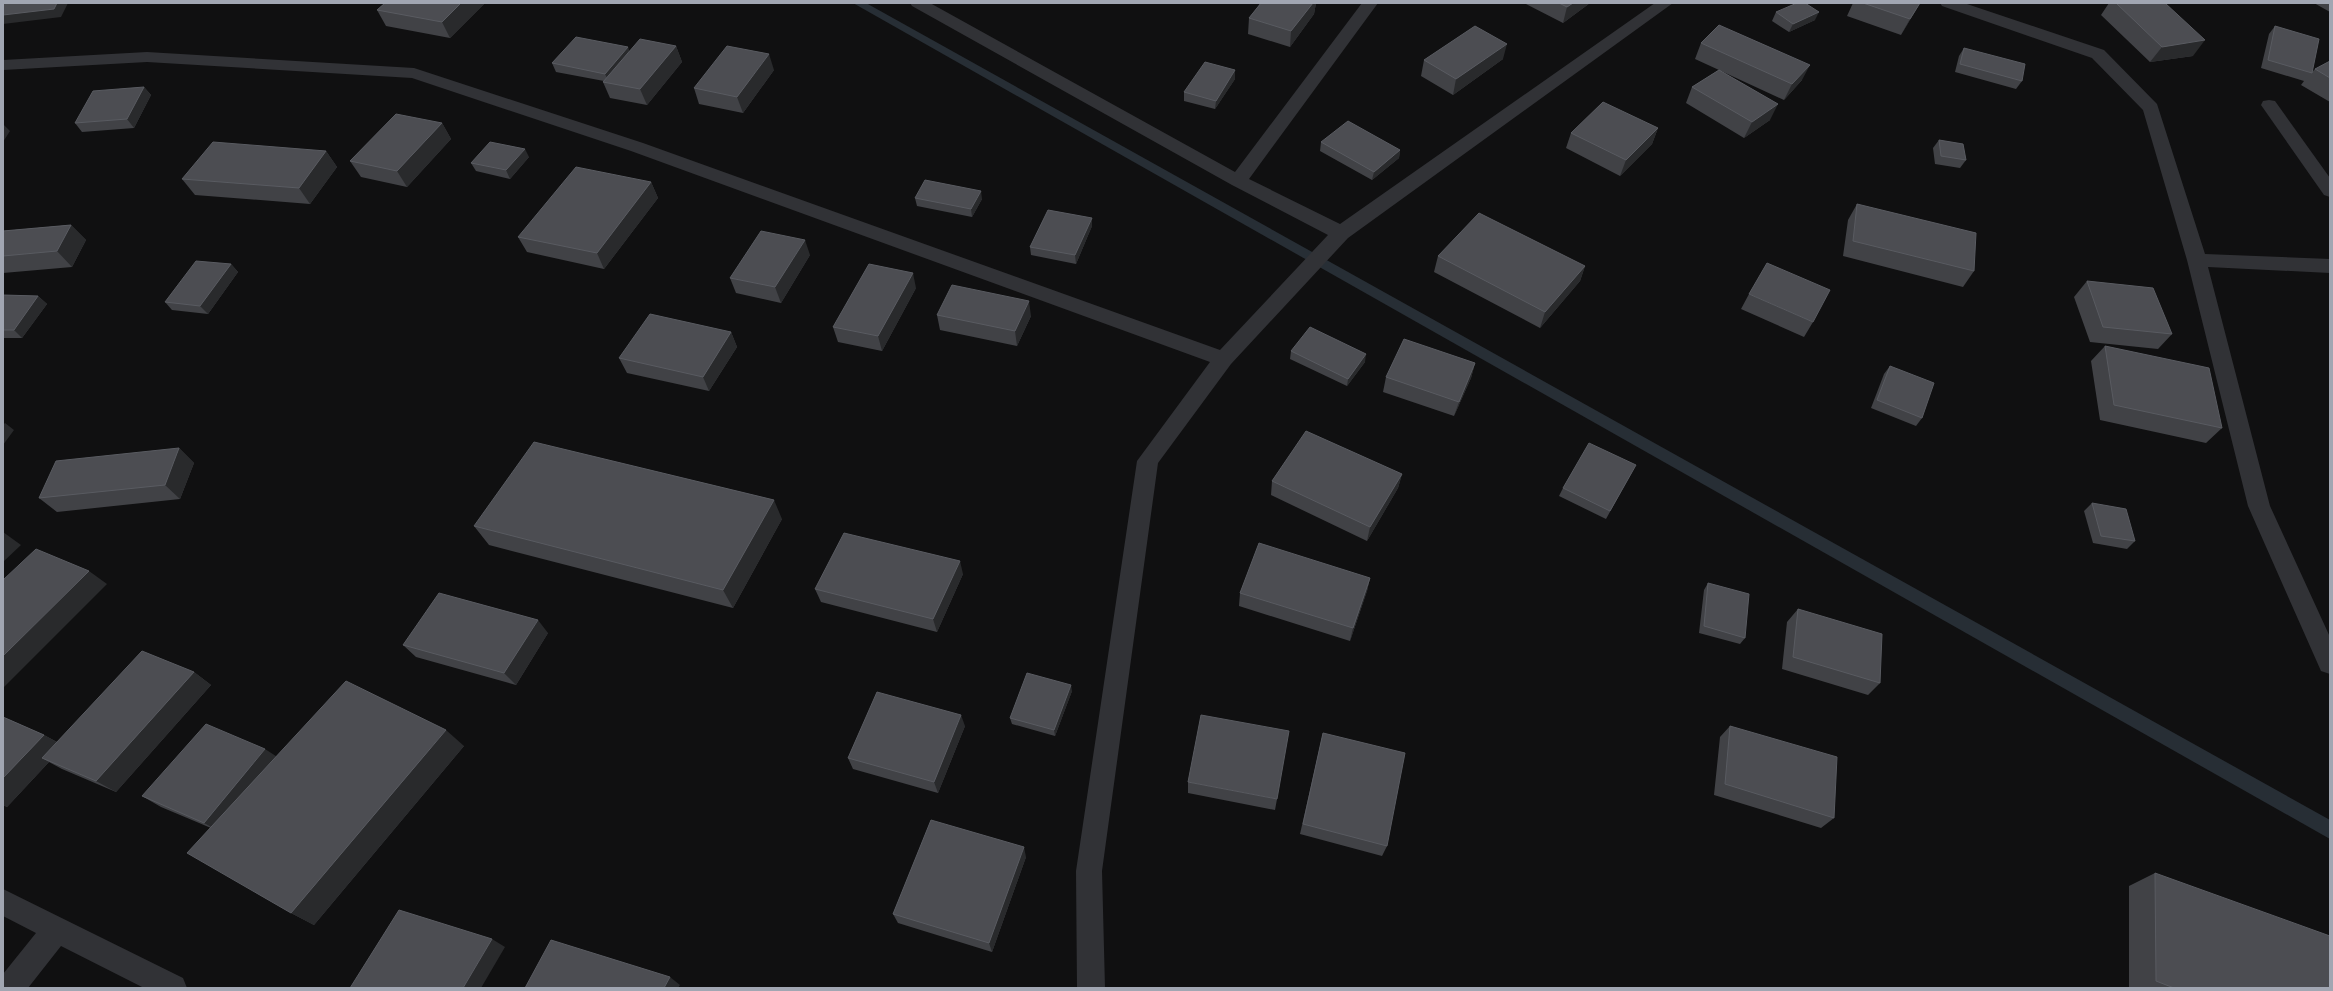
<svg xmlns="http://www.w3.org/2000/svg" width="2333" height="991" font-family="'PT Sans Narrow',sans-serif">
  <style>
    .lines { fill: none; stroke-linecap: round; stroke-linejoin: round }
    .stream { fill: #272e35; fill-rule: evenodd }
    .service { fill: #313236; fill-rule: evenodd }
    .minor { fill: #313236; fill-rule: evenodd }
    .wall { fill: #414246 }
    .shaded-wall { fill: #292a2c }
    .building { fill: #4c4d52; stroke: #595b61 }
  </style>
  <rect width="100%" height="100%" fill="#101011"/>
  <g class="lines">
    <path class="stream" d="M853,3H866L2330,820V839Z"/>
    <path class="service" d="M2269,100L2275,101L2330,178V197L2324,195L2261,105L2263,101Z"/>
    <path class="minor" d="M910,3H930L1235,172L1362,3H1378L1249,179L1340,224L1655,3H1673L1348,238L1231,364L1158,463L1102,871L1105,988H1077L1076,871L1137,461L1210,362L631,151L412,78L147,62L3,70V60L147,52L414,68L643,143L1220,350L1328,235L1232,185L912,6Z
      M1940,3H1964L2104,50L2157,104L2205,254L2330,259V273L2208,267L2270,506L2330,637V674L2321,671L2248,506L2187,260L2143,110L2092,58L1942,6Z
      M3,889L183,978L187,988H144L61,946L28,988H3V974L36,933L3,916Z"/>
  </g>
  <path class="wall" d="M385,3H485L450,38L386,26L377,10Z
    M1261,3H1316L1314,14L1290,47L1248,34L1249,18Z
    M1524,3H1590L1563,23Z
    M1853,3H1920L1901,35L1847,16Z
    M2109,3H2165L2193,56L2150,62L2101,15Z
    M2314,3H2330V12Z
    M1776,12L1815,20L1789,32L1772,21Z
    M2275,26L2312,72L2315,69L2330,61V102L2301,85L2304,81L2261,68L2269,34Z
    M1701,43L1802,80L1784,100L1721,71L1770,120L1744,138L1686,103L1692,87L1719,70L1695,59Z
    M676,46L682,62L647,105L610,98L603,82L604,81L556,72L552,63L630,51Z
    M1964,48L2022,81L2016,89L1955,72L1959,56Z
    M1503,59L1453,95L1421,76L1424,60Z
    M774,70L743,113L699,104L694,88Z
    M1235,79L1215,109L1184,101V92Z
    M144,87L151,95L134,128L82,132L75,123Z
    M442,123L451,139L407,187L361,177L350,161Z
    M1658,128L1652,144L1620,176L1566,148L1571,133Z
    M1939,140L1966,160L1960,168L1935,164L1933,148Z
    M1321,142L1400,150L1399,158L1372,180L1320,151Z
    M326,151L337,167L310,204L195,195L182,179Z
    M529,157L510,179L476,171L471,163Z
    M651,182L658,198L604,269L527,252L518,237Z
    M915,198L982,199L972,217L917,206Z
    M1857,204L1974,271L1963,287L1843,256L1848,220Z
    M71,225L86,240L72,267L3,273V231Z
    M1092,226L1076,264L1031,255L1030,247Z
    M810,255L781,303L736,293L730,278Z
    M1438,256L1585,266L1580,281L1540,328L1434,272Z
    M231,264L238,272L208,314L172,310L165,302Z
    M2087,281L2172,334L2158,349L2090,342L2074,297Z
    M916,288L882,351L838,342L833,327Z
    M1749,294L1813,322L1804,337L1741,309Z
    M3,295L38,296L47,304L22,338H3Z
    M937,315L1031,316L1017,346L940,330Z
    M731,332L737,347L709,391L627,373L619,358Z
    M2105,346L2222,428L2206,443L2100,420L2091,361Z
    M1291,351L1365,362L1347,386L1290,359Z
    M1475,363L1471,378L1454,416L1383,392L1386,377Z
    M1890,366L1922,418L1916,426L1871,408L1884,374Z
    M179,448L194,463L180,499L57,512L39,498Z
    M1632,472L1606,519L1559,496L1563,488Z
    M1402,474L1398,488L1367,541L1271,495L1272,481Z
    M2092,503L2135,541L2127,549L2093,543L2084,511Z
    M782,519L733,608L489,545L474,526Z
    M963,574L937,632L821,602L815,589Z
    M1370,578L1367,591L1350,641L1239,606L1240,593Z
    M1708,583L1745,638L1740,644L1699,633L1704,590Z
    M1798,609L1880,683L1868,695L1782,669L1787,622Z
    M548,633L516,685L416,657L403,645Z
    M194,672L211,685L116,792L62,769L49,762L7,807L3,805V717L44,735L57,742Z
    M1072,691L1055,736L1012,724L1010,718Z
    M965,726L938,793L853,769L848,758Z
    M1730,726L1834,818L1821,828L1714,795L1720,737Z
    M1323,733L1387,846L1382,856L1300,834Z
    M464,746L314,925L291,913L211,828L161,807L142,796L276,757Z
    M1188,782L1277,799L1275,810L1188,793Z
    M1026,857L992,952L898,923L893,914Z
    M2155,873L2330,988H2129V886Z"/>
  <path class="shaded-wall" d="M57,3H68L61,17L3,24V15Z
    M461,3H485L450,38L442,22Z
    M1313,3H1316L1314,14L1290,47L1291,31Z
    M1573,3H1590L1563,23L1567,7Z
    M1920,3L1901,35L1910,19Z
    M1819,12L1815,20L1789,32L1793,24Z
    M2205,40L2193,56L2150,62L2162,47Z
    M1507,44L1503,59L1453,95L1456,79Z
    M676,46L682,62L647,105L640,89Z
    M628,47L631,55L609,82L605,74Z
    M769,54L774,70L743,113L737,97Z
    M1810,65L1802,80L1784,100L1792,84Z
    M1235,70V79L1215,109L1216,101Z
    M144,87L151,95L134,128L127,119Z
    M1778,104L1770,120L1744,138L1752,122Z
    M442,123L451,139L407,187L397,171Z
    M3,124L10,131L3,142Z
    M1658,128L1652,144L1620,176L1626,160Z
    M525,149L529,157L510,179L506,170Z
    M1400,150L1399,158L1372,180L1374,172Z
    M326,151L337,167L310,204L299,188Z
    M651,182L658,198L604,269L597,253Z
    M981,191L982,199L972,217L971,209Z
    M1092,218V226L1076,264L1075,255Z
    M71,225L86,240L72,267L57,251Z
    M805,240L810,255L781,303L775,287Z
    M231,264L238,272L208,314L200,306Z
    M1585,266L1580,281L1540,328L1545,312Z
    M913,273L916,288L882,351L878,336Z
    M38,296L47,304L22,338L14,330Z
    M1029,301L1031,316L1017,346L1015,331Z
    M731,332L737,347L709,391L703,377Z
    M1366,354L1365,362L1347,386L1348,379Z
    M1475,363L1471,378L1454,416L1459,402Z
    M5,423L14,430L3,445V425Z
    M179,448L194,463L180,499L165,485Z
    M1402,474L1398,488L1367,541L1370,527Z
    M774,500L782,519L733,608L723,590Z
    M3,532L21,545L3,562Z
    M960,561L963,574L937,632L933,619Z
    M89,571L107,584L3,688V656Z
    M1370,578L1367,591L1350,641L1353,628Z
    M538,620L548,633L516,685L504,673Z
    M194,672L211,685L116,792L96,781Z
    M1071,685L1072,691L1055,736L1054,730Z
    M961,715L965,726L938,793L934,782Z
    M446,730L464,746L314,925L291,913Z
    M44,735L64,746L42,758L49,762L7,807L3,805V778Z
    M265,749L282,760L222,833L204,823Z
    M1024,847L1026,857L992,952L989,943Z
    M492,939L505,947L481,988H463Z
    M670,977L680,985L678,988H664Z"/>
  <path class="building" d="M3,3H57L54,9L3,15Z
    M385,3H461L442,22L377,10Z
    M1261,3H1313L1291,31L1249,18Z
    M1559,3H1573L1567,7Z
    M1797,3H1805L1819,12L1793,24L1776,12Z
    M1863,3H1920L1910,19Z
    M2116,3H2165L2205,40L2162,47Z
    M1719,25L1810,65L1792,84L1701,43Z
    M1475,26L1507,44L1456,79L1424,60Z
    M2275,26L2319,39L2312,73L2268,60Z
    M576,37L628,47L605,74L552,63Z
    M640,39L676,46L640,89L603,82Z
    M727,46L769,54L737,97L694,88Z
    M1964,48L2025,64L2022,81L1960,64Z
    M2330,61V78L2315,69Z
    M1205,62L1235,70L1216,101L1184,92Z
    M1719,70L1778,104L1752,122L1692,87Z
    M144,87L127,119L75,123L93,91Z
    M1603,102L1658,128L1626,160L1571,133Z
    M396,114L442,123L397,171L350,161Z
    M1348,121L1400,150L1374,172L1321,142Z
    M1939,140L1963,144L1966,160L1941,156Z
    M213,142L326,151L299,188L182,179Z
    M490,142L525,149L506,170L471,163Z
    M576,167L651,182L597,253L518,237Z
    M925,180L981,191L971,209L915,198Z
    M1857,204L1976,233L1974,271L1853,241Z
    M1048,210L1092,218L1075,255L1030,247Z
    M1479,213L1585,266L1545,312L1438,256Z
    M71,225L57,251L3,256V231Z
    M761,231L805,240L775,287L730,278Z
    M196,261L231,264L200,306L165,302Z
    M1767,263L1830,290L1813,322L1749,294Z
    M869,264L913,273L878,336L833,327Z
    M2087,281L2153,288L2172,334L2103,327Z
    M952,285L1029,301L1015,331L937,315Z
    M3,295L38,296L14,330H3Z
    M650,314L731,332L703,377L619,358Z
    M1310,327L1366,354L1348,379L1291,351Z
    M1404,339L1475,363L1459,402L1386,377Z
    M2105,346L2209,368L2222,428L2114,405Z
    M1890,366L1934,383L1922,418L1877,400Z
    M1306,431L1402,474L1370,527L1272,481Z
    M534,442L774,500L723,590L474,526Z
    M1589,443L1636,465L1610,511L1563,488Z
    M179,448L165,485L39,498L56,461Z
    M2092,503L2126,509L2135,541L2101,536Z
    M844,533L960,561L933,619L815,589Z
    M1259,543L1370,578L1353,628L1240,593Z
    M36,549L89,571L3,656V580Z
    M1708,583L1749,594L1745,638L1704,626Z
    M439,593L538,620L504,673L403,645Z
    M1798,609L1882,634L1880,683L1793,657Z
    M142,651L194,672L96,781L42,758Z
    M1027,673L1071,685L1054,730L1010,718Z
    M346,681L446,730L291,913L187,853Z
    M877,692L961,715L934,782L848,758Z
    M1201,715L1289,731L1277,799L1188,782Z
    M3,717L44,735L3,778Z
    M206,724L265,749L204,823L142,796Z
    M1730,726L1837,757L1834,818L1725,784Z
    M1323,733L1405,753L1387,846L1303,824Z
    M931,820L1024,847L989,943L893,914Z
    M2155,873L2330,936V988H2174L2156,981Z
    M399,910L492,939L463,988H350Z
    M551,940L670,977L664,988H525Z"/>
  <rect width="2333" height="991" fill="none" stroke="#a1a6b2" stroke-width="8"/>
</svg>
